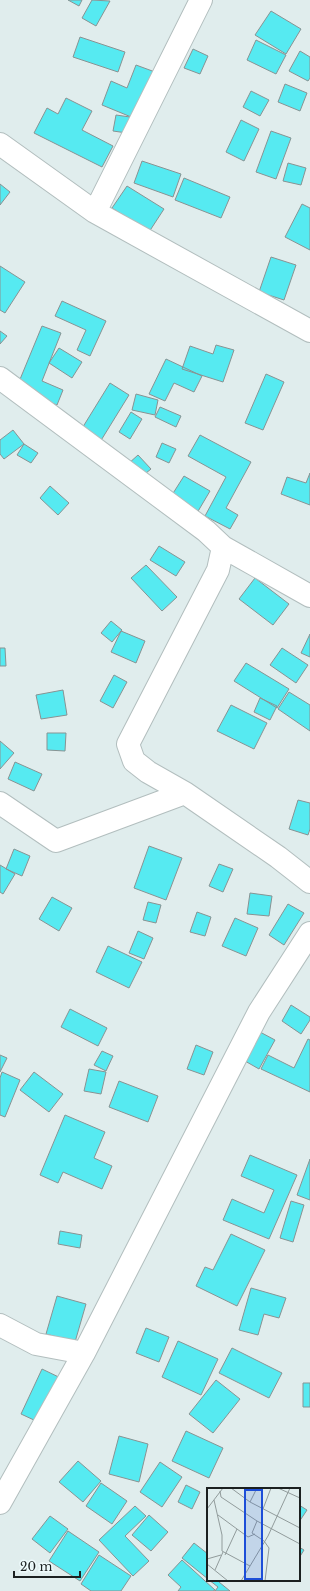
<svg xmlns="http://www.w3.org/2000/svg" width="310" height="1591" font-family="'Libre Baskerville',serif">
  <style>
    .building { fill: #56eaf1; stroke: #889393 }
    .lines { fill: none; stroke-linecap: round; stroke-linejoin: round }
    .street-casing { stroke: #b2bebe; stroke-width: 24 }
    .street { stroke: #fff; stroke-width: 22 }
    .inset-road { fill: none; stroke: #919b9b; stroke-width: 1 }
    .view { fill: #1d4ed8; fill-opacity: 0.15; stroke: #1d4ed8; stroke-width: 2 }
    .inset-edge { fill: none; stroke: #1b2020; stroke-width: 2 }
  </style>
  <rect width="100%" height="100%" fill="#e0eded"/>
  <path class="building" d="M68,0H82L79,6Z
    M92,0L110,1L96,26L82,18Z
    M271,11L301,29L286,54L255,35Z
    M80,37L125,52L118,72L73,57Z
    M256,40L286,55L276,74L247,60Z
    M193,49L208,56L200,74L184,68Z
    M300,51L310,57V78L308,81L289,71Z
    M136,65L155,72L136,119L102,105L111,81L127,88Z
    M285,84L307,93L300,111L278,102Z
    M251,91L269,100L260,116L243,107Z
    M66,98L92,111L82,130L113,146L102,167L34,133L47,108L58,114Z
    M116,115L130,117L127,133L113,131Z
    M241,120L259,129L244,161L226,152Z
    M271,131L291,138L276,179L256,172Z
    M142,161L181,174L173,197L134,183Z
    M288,163L306,168L301,185L283,181Z
    M184,178L230,197L221,218L175,200Z
    M0,184L10,192L0,205Z
    M127,186L164,209L149,232L112,208Z
    M302,204L310,208V250L285,237Z
    M271,257L296,265L284,300L259,292Z
    M0,266L25,282L5,313L0,310Z
    M62,301L106,321L90,356L77,350L86,330L55,316Z
    M42,326L61,333L42,381L63,390L57,405L16,389Z
    M0,331L7,336L0,344Z
    M216,345L234,350L223,382L182,369L190,346L213,354Z
    M59,348L82,362L72,378L49,363Z
    M166,359L202,376L194,392L174,383L165,401L149,394Z
    M266,374L284,382L263,430L245,423Z
    M110,383L129,395L100,442L81,430Z
    M136,394L158,400L155,415L132,410Z
    M160,407L181,416L176,427L155,417Z
    M131,412L142,419L130,439L119,432Z
    M13,430L24,444L4,459L0,454V440Z
    M200,435L251,462L226,508L238,515L230,529L205,516L226,477L188,456Z
    M162,443L176,449L169,463L156,457Z
    M24,444L38,453L31,463L17,455Z
    M138,455L151,469L140,478L128,464Z
    M310,473V505L281,494L287,477L306,483Z
    M184,476L210,491L197,513L170,498Z
    M50,486L69,503L58,515L40,498Z
    M159,546L185,562L176,576L150,560Z
    M146,565L177,597L162,611L131,578Z
    M255,578L289,604L273,625L239,599Z
    M111,621L122,630L112,642L101,633Z
    M121,631L145,641L136,663L111,652Z
    M310,634V657L301,653Z
    M0,648H5L6,666H0Z
    M282,648L308,665L296,683L270,665Z
    M246,663L289,689L277,708L234,681Z
    M114,675L127,682L113,708L100,701Z
    M63,690L67,715L41,719L36,695Z
    M289,692L310,705V731L278,709Z
    M260,698L277,706L270,720L254,712Z
    M231,705L267,723L254,749L217,731Z
    M47,733H66L65,751L47,750Z
    M0,741L14,753L0,769Z
    M15,762L42,774L34,791L8,779Z
    M298,800L310,803V829L308,835L289,829Z
    M149,846L182,858L166,900L134,888Z
    M14,849L30,856L22,876L6,869Z
    M219,864L233,869L223,892L209,886Z
    M0,865L15,874L3,894L0,892Z
    M250,893L272,896L269,916L247,914Z
    M52,897L72,908L59,931L39,919Z
    M148,902L161,905L156,923L143,920Z
    M288,904L304,913L284,945L269,935Z
    M197,912L211,917L205,936L190,932Z
    M235,918L258,928L246,956L222,946Z
    M138,931L153,938L144,959L129,953Z
    M108,946L142,962L129,988L96,972Z
    M291,1005L310,1017V1020L301,1034L282,1021Z
    M70,1009L107,1028L98,1046L61,1027Z
    M260,1032L275,1040L259,1069L245,1061Z
    M308,1039L310,1040V1092L261,1069L268,1055L294,1068Z
    M196,1045L213,1052L204,1075L187,1069Z
    M102,1051L113,1056L106,1071L94,1065Z
    M0,1055L7,1058L0,1072Z
    M89,1069L106,1072L101,1094L84,1091Z
    M2,1072L20,1080L5,1117L0,1115V1078Z
    M34,1072L63,1094L49,1112L20,1090Z
    M119,1081L158,1096L148,1122L109,1107Z
    M65,1115L105,1132L94,1158L112,1166L102,1189L63,1172L58,1183L40,1175Z
    M250,1155L297,1175L269,1239L223,1220L232,1199L264,1213L274,1190L241,1176Z
    M310,1159V1200L297,1195Z
    M291,1201L304,1205L293,1242L280,1238Z
    M60,1231L82,1235L80,1248L58,1244Z
    M231,1234L265,1250L237,1306L196,1286L205,1267L213,1270Z
    M251,1288L286,1298L279,1318L264,1314L258,1335L239,1330Z
    M57,1296L86,1304L75,1342L46,1334Z
    M146,1328L169,1337L159,1362L136,1353Z
    M178,1341L218,1359L201,1395L162,1377Z
    M232,1348L282,1373L269,1398L219,1373Z
    M42,1369L69,1382L49,1427L21,1414Z
    M216,1380L240,1399L213,1433L189,1414Z
    M303,1383H310V1407H303Z
    M186,1431L223,1448L209,1478L172,1461Z
    M119,1436L148,1444L139,1482L109,1474Z
    M78,1461L101,1481L83,1502L59,1482Z
    M160,1462L182,1477L162,1507L140,1492Z
    M101,1483L127,1501L112,1524L86,1506Z
    M186,1485L200,1492L192,1509L178,1502Z
    M299,1505L307,1510L299,1522Z
    M135,1506L146,1516L125,1536L149,1561L133,1576L99,1540Z
    M149,1515L168,1532L151,1551L132,1535Z
    M50,1516L68,1529L50,1553L32,1539Z
    M68,1531L99,1552L80,1581L49,1561Z
    M194,1543L208,1554V1579L182,1558Z
    M299,1547L304,1550L299,1558Z
    M99,1555L131,1576L121,1591H91L81,1584Z
    M182,1560L215,1590L213,1591H178L181,1587L168,1575Z
    M209,1580H221L219,1582L230,1591H215L218,1587Z"/>
  <g class="lines">
    <defs>
      <path id="street" d="M0,144L95,212L310,331
        M95,212L201,0
        M0,378L206,531L223,547L218,570L128,744L134,761L148,772L185,793L278,857L310,882
        M223,547L310,596
        M0,803L56,841L185,793
        M0,1325L36,1344L84,1353
        M0,1503L84,1353L259,1012L310,933"/>
    </defs>
    <use href="#street" class="street-casing"/>
    <use href="#street" class="street"/>
  </g>
  <g transform="translate(207 1488)">
    <rect width="93" height="93" fill="#e0eded"/>
    <path class="inset-road" d="M24,0L43,14L93,40M71,0L93,10M13,3L14,9L50,33L45,45L57,53L62,60L58,93M7,12L15,47V63L43,78M43,14L50,0M0,21L16,0M56,21L64,0M11,27L30,41L18,67M50,33L93,56M30,41L41,49L48,46M0,71L14,67M0,76L21,93M8,82L16,64M34,93L61,48L83,0"/>
    <path class="view" d="M38,2H55V91H38Z"/>
    <rect width="93" height="93" class="inset-edge"/>
  </g>
  <path d="M14 1571v6h66v-6" fill="none" stroke="#1b2020" stroke-width="2"/>
  <text x="20" y="1571" font-size="12" fill="#1b2020" stroke="#eefafb" stroke-width="3" paint-order="stroke">20 m</text>
</svg>
